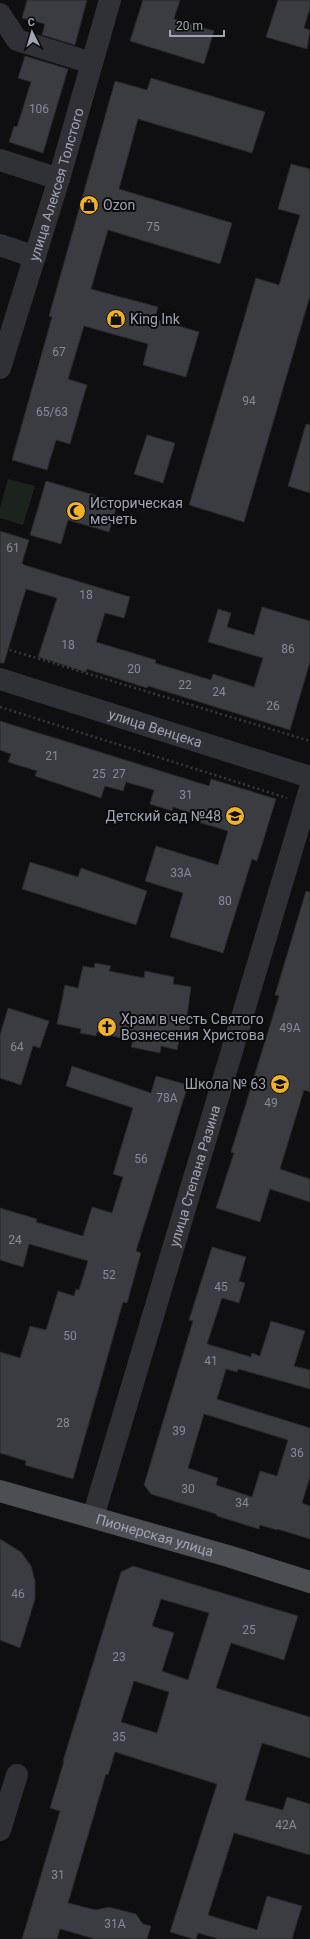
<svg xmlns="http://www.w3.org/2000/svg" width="310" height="1939" font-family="Roboto,sans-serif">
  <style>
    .green { fill: #1c231d }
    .building { fill: #3b3c41; stroke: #29292d; fill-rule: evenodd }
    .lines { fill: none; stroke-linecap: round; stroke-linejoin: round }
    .path { stroke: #36383c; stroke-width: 2.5; stroke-dasharray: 2 3; stroke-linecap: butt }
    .minor { stroke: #303136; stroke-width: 22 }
    .major { stroke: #4c4e54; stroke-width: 22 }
    .labels { text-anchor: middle; stroke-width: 4; stroke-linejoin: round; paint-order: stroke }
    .number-label { font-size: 12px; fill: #878b95 }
    .street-label { font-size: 14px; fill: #a0a5b1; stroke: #0a0a0c }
    .poi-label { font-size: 14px; fill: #a0a5b1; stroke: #0a0a0c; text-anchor: start }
  </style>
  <rect width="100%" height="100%" fill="#0f0f11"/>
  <path class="green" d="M8,479L35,486L23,525L0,518V508Z"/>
  <path class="building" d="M27,0H87L75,45L42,35L45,24L22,18Z
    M143,0H180L174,19L214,31L204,64L130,41Z
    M278,0H310V8L304,28L310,30L307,49L266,37Z
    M25,56L68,69L43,153L9,142L14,126L17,127L31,82L18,78Z
    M151,78L265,112L252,153L138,119L119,189L232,223L220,264L108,230L91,289L158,307L155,319L199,332L186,377L143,365L148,344L84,326L68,379L87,385L70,444L56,440L47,470L12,460L52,317L49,316L115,81L147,90Z
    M291,164L310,169V296L244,522L189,505L256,278L279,285L300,215L278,209Z
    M306,424L310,425V493L288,486Z
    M147,435L175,443L163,483L134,474Z
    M46,481L118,502L109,532L68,520L61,544L30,535Z
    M0,531L29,540L22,563L24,565L130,597L124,618L105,613L96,642L156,660L155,663L211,680L213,674L254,687L263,658L208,642L218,609L231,613L227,627L254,635L262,607L310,621V662L290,730L148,686L147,688L87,669L86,672L38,657L57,598L26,589L4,663H0Z
    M0,721L209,786L211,779L276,799L257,861L252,859L223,953L170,937L183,893L145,881L156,846L218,865L228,831L198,822L200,816L173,807L172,811L150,804L154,790L126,782L123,791L105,786L101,798L35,776L37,771L8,762L11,754L0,750Z
    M30,862L78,877L81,868L147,891L136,925L22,889Z
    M306,891L310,892V1092L304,1090L280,1169L310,1179V1202L270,1189L260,1222L216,1208L234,1153L231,1152L279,996L275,995Z
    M95,963L111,966L109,971L144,978L145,971L174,977L173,984L191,987L187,1016L192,1017L189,1031L184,1030L183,1035H180L177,1050L161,1046L160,1053L131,1047L133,1041L97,1032L96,1036L80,1033L81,1029L57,1024L65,985L78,988L83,966L94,968Z
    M8,1008L49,1021L40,1048L33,1046L21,1085L0,1078V1035Z
    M72,1066L151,1093L156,1076L188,1085L136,1251L141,1253L127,1303L123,1302L73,1479L25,1465L26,1461L0,1453V1352L20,1358L30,1326L46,1330L58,1291L74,1296L76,1289L79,1290L88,1261L29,1244L23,1267L0,1260V1208L37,1219L36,1222L83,1236L92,1207L112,1213L123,1177L113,1174L133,1108L66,1086Z
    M212,1247L246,1257L239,1281L245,1283L239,1303L222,1298L207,1344L251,1357L252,1353L260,1356L271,1321L305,1331L294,1366L310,1370V1389L238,1369L237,1372L226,1369L217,1399L310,1428V1477L302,1503L310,1506V1539L277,1529V1530L260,1525L259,1529L217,1516L216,1514L151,1494L144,1485L193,1321L189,1320ZM204,1414L288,1440L277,1476L260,1471L252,1497L216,1485L218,1478L188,1468Z
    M0,1539L21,1552L31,1566L35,1581V1599L20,1648L0,1640Z
    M133,1566L298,1616L284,1660L231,1643L216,1688L310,1717V1758L262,1743L245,1800L283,1810L287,1797L310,1804V1855L234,1833L208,1915L257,1930L267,1896L302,1906L292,1939H219L198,1933L196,1939H193L170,1932L217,1784L115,1752L108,1775L106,1774L68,1903L96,1910L109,1907L136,1914L143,1924L151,1926L147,1939H95L60,1929L57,1939H22L60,1811L50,1808L64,1761H63L121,1572ZM161,1599L209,1613L188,1680L162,1671L174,1633L152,1626ZM134,1681L169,1692L157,1733L121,1722Z"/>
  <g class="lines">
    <path class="path" d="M0,647L310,741
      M0,707L287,798"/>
    <g class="minor">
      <path d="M0,14L17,40L92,63"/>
      <path d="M0,160L59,179"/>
      <path d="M0,245L35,257"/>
      <path id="s1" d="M0,368L59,179L110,0"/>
      <path id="s2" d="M0,679L310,777"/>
      <path id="s3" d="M93,1517L310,789"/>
      <path d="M0,1830L17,1775"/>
    </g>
    <path class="major" id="s4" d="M0,1491L228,1556L310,1582"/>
  </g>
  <defs>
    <symbol id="shop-disc" viewBox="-11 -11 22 22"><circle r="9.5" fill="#efb229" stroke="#0a0a0c"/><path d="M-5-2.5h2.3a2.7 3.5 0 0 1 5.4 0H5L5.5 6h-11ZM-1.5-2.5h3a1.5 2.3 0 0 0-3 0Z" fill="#111"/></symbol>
    <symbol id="mosque-disc" viewBox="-11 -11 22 22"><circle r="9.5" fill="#efb229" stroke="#0a0a0c"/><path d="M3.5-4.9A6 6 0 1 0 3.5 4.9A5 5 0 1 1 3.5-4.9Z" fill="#111"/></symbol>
    <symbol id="school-disc" viewBox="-11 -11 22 22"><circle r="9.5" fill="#efb229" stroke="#0a0a0c"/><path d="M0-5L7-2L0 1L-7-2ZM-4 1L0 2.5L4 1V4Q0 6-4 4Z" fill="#111"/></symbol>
    <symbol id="church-disc" viewBox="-11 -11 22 22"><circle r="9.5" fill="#efb229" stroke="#0a0a0c"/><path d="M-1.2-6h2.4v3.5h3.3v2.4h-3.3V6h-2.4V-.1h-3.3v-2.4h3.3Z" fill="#111"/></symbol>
  </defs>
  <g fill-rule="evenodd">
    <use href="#shop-disc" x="78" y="194" width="22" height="22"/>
    <use href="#shop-disc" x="105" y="308" width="22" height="22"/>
    <use href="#mosque-disc" x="65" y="500" width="22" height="22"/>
    <use href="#school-disc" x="224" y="805" width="22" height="22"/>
    <use href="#church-disc" x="96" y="1016" width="22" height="22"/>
    <use href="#school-disc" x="269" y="1073" width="22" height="22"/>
  </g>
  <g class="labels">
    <g class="number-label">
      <text x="39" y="113">106</text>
      <text x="153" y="231">75</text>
      <text x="59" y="356">67</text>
      <text x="249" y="405">94</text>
      <text x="52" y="416">65/63</text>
      <text x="13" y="552">61</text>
      <text x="86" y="599">18</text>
      <text x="68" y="649">18</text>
      <text x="288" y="653">86</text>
      <text x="134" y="673">20</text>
      <text x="185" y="689">22</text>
      <text x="219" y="696">24</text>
      <text x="273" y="710">26</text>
      <text x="52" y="760">21</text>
      <text x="99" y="778">25</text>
      <text x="119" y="778">27</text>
      <text x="186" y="799">31</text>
      <text x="181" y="877">33А</text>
      <text x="225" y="905">80</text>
      <text x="290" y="1032">49А</text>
      <text x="17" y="1051">64</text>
      <text x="167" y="1102">78А</text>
      <text x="271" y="1107">49</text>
      <text x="141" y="1163">56</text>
      <text x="15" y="1244">24</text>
      <text x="109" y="1279">52</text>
      <text x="221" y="1291">45</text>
      <text x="70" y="1340">50</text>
      <text x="211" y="1365">41</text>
      <text x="63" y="1427">28</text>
      <text x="179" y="1435">39</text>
      <text x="297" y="1457">36</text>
      <text x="188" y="1493">30</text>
      <text x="242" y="1507">34</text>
      <text x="18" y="1598">46</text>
      <text x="249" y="1634">25</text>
      <text x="119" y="1661">23</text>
      <text x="119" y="1741">35</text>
      <text x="286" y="1829">42А</text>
      <text x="58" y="1879">31</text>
      <text x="115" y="1928">31А</text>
    </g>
    <g class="street-label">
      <text dy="5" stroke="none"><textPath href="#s1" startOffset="192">улица Алексея Толстого</textPath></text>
      <text dy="5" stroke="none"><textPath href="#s2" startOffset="163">улица Венцека</textPath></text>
      <text dy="5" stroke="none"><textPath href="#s3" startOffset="356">улица Степана Разина</textPath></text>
      <text dy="5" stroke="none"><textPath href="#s4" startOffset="161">Пионерская улица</textPath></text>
    </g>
    <g class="poi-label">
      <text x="103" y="210">Ozon</text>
      <text x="130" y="324">King Ink</text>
      <text x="90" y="508">Историческая<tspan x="90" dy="16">мечеть</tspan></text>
      <text x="221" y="821" text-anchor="end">Детский сад №48</text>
      <text x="121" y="1024">Храм в честь Святого<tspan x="121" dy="16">Вознесения Христова</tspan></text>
      <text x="266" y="1089" text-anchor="end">Школа № 63</text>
    </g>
  </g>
  <g transform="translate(32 32) rotate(355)" stroke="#0a0a0c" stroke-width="3" paint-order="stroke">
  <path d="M0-3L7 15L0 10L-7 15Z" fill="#a0a5b1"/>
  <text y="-6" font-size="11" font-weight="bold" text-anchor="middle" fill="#a0a5b1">С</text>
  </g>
  <path d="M170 30v6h54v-6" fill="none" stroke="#a0a5b1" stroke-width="2"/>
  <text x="176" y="30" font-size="12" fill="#a0a5b1" stroke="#0a0a0c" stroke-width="3" paint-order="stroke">20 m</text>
</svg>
